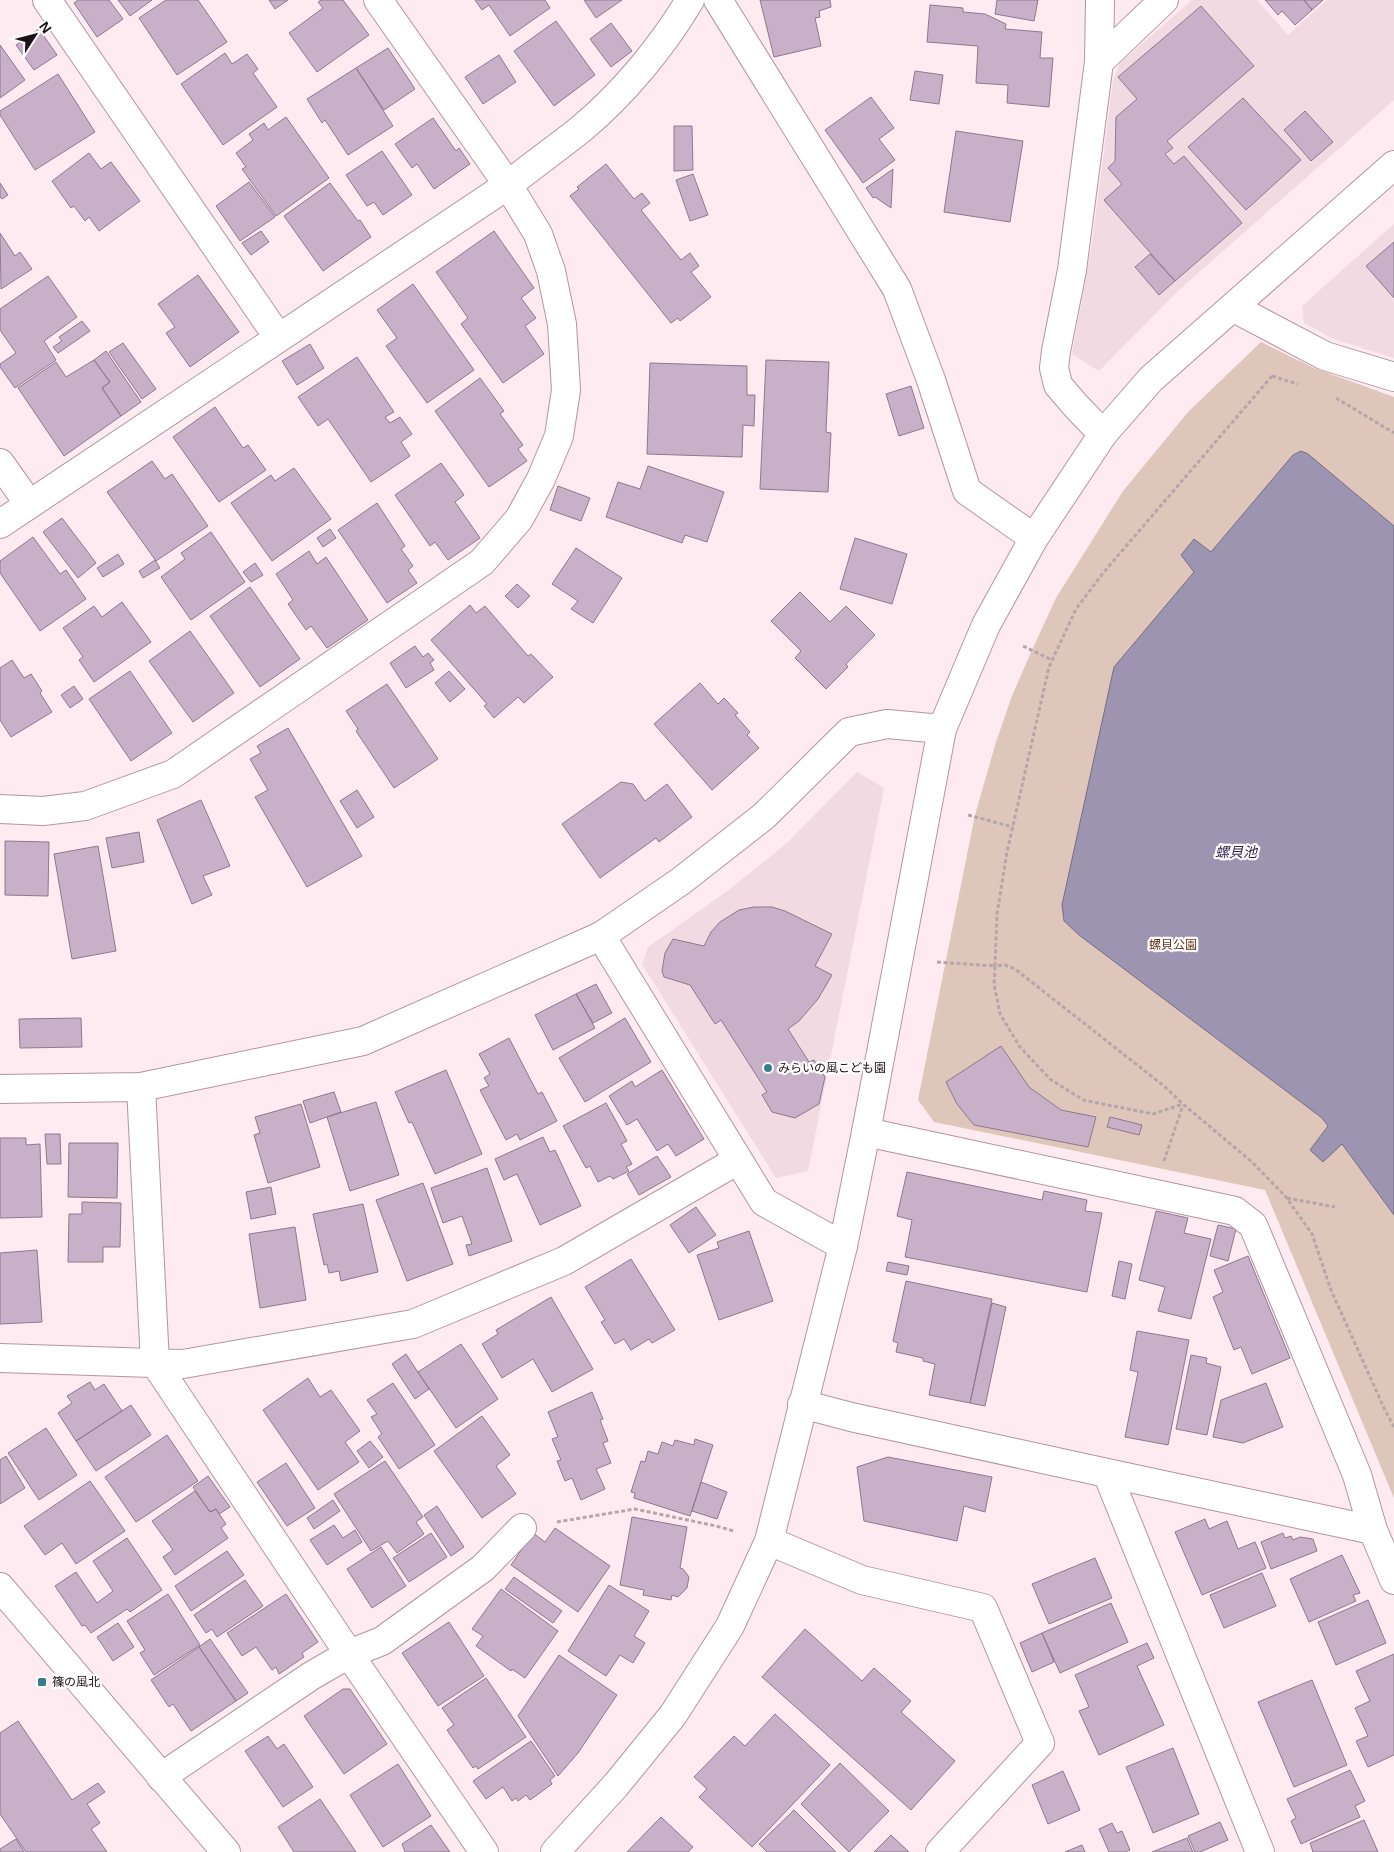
<svg xmlns="http://www.w3.org/2000/svg" width="1394" height="1852" font-family="Arial,'Noto Sans JP',sans-serif">
  <style>
    .built { fill: #f1dae2 }
    .green { fill: #dfc6ba }
    .water { fill: #9d94b2; stroke: #766d83 }
    .building { fill: #c8b0c8; stroke: #8d798d }
    .lines { fill: none; stroke-linecap: round; stroke-linejoin: round }
    .street-casing { stroke: #b395a0; stroke-width: 30 }
    .secondary-casing { stroke: #b395a0; stroke-width: 30 }
    .path { stroke: #b6a5ab; stroke-width: 3; stroke-dasharray: 4 2.5; stroke-linecap: butt }
    .street { stroke: #fff; stroke-width: 28 }
    .secondary { stroke: #fff; stroke-width: 28 }
    .poi-dot { fill: #3a7e8e; stroke: #fdfdfd; stroke-width: 2 }
    .labels { text-anchor: middle; stroke-width: 4.5; stroke-linejoin: round; paint-order: stroke }
    .park-label { font-size: 12px; fill: #63361e; stroke: #fdfdfd }
    .poi-label { font-size: 12px; fill: #1c1216; stroke: #fdfdfd; text-anchor: start }
    .water-label { font-size: 14px; font-style: italic; fill: #362750; stroke: #fdfdfd }
  </style>
  <rect width="100%" height="100%" fill="#feeaf1"/>
  <path class="built" d="M1192,0H1257L1288,35L1327,0H1394V100L1179,290L1099,371L1072,354L1092,244L1113,80L1120,63Z
    M1394,224V358L1333,339L1304,323L1302,306Z
    M857,772L884,788L808,1171L776,1178L642,964L648,947L729,890L788,842Z"/>
  <path class="green" d="M1261,342L1314,368L1394,397V1498L1265,1190L934,1122L918,1100L975,815L996,742L1012,696L1032,650L1056,598L1123,491L1189,411Z"/>
  <path class="water" d="M1301,451L1308,454L1394,526V1215L1342,1144L1323,1162L1310,1150L1328,1126L1322,1118L1079,935L1064,921L1062,905L1114,667L1194,572L1181,555L1194,539L1211,552L1293,455Z"/>
  <path class="building" d="M78,0H109L123,19L97,37L74,3Z
    M118,0H152L130,16Z
    M166,0H198L227,42L177,75L139,18Z
    M269,0H288L275,9Z
    M321,0H343L369,35L317,72L289,33L323,8L318,2Z
    M475,0H545L550,8L510,36L489,5L482,10Z
    M584,0H622L596,18Z
    M760,0H830L831,7L819,11L820,17L815,18L821,46L774,57Z
    M997,0H1038L1034,21L995,14Z
    M1265,0H1304L1312,10L1295,25L1282,11L1278,15Z
    M1304,0H1323L1312,10Z
    M930,5L963,8V12L985,14L1006,24L1005,29L1042,32L1040,58H1053L1049,107L1007,103L1008,85L976,83L978,46L927,42Z
    M1201,6L1254,66L1167,141L1173,148L1165,154L1174,164L1184,156L1242,223L1175,281L1104,200L1122,184L1108,168L1115,161L1116,117L1137,99L1118,77Z
    M556,21L595,75L554,106L514,51Z
    M611,23L632,51L611,67L590,39Z
    M39,29L57,55L34,70L16,45Z
    M0,45L25,80L0,98Z
    M388,48L415,89L384,110L356,68Z
    M225,53L232,64L247,54L258,69L253,73L277,107L223,145L181,84Z
    M499,55L516,82L483,104L465,77Z
    M356,68L393,126L348,155L325,120L322,123L307,99Z
    M915,71L943,75L939,104L910,100Z
    M58,74L95,132L35,170L0,115V111Z
    M871,97L894,128L879,139L895,160L863,183L825,130Z
    M1243,98L1301,160L1246,210L1188,147Z
    M1305,111L1333,142L1311,161L1284,130Z
    M286,117L329,178L276,216L242,169L246,167L236,153L253,140L249,134L264,123L268,130Z
    M433,118L456,151L459,148L470,164L434,189L417,164L412,168L395,144Z
    M674,126H692L693,170L674,171Z
    M956,131L1023,141L1010,222L944,212Z
    M382,151L412,195L383,215L374,202L367,206L346,175Z
    M89,153L101,169L111,162L140,201L99,231L89,217L85,221L74,206L71,208L52,181Z
    M606,164L634,199L642,193L650,203L641,210L681,260L690,253L699,266L691,272L711,297L680,321L678,318L671,323L570,196L579,189L577,187Z
    M893,169L891,208L875,197L873,198L866,188Z
    M693,174L708,215L690,221L676,180Z
    M249,182L275,217L240,241L216,206Z
    M0,183L8,195L2,199L0,197Z
    M330,183L358,221L360,220L371,237L323,271L284,216Z
    M261,231L269,242L251,255L242,243Z
    M494,231L534,288L521,298L536,318L525,326L544,354L503,383L461,324L468,318L436,272Z
    M0,233L15,256L20,252L32,269L1,289Z
    M1394,242V298L1366,266Z
    M1150,254L1175,281L1159,295L1135,267Z
    M198,275L239,332L190,367L166,333L175,327L158,304Z
    M48,276L77,317L44,341L56,360L15,388L0,367V364L16,353L0,330V309Z
    M413,284L474,370L427,403L386,346L397,338L377,310Z
    M82,321L90,331L58,353L53,347L62,341L59,337Z
    M123,343L156,389L142,399L109,352Z
    M310,344L324,368L297,385L282,361Z
    M106,351L141,402L121,416L102,388L110,382L94,360Z
    M357,357L394,412L385,417L390,423L400,417L412,434L401,442L410,456L371,482L328,419L318,426L298,397Z
    M94,360L110,382L102,388L121,416L64,456L18,388L56,362L66,377Z
    M766,360L829,362L826,432L831,433L828,492L760,489Z
    M650,363L747,366V395H755L754,426L743,425L742,457L647,454Z
    M480,378L504,411L500,414L523,445L518,449L527,461L489,487L435,411Z
    M911,386L924,428L899,436L886,394Z
    M215,407L243,448L248,445L266,470L219,502L173,437Z
    M152,461L165,479L172,474L208,526L156,561L107,492Z
    M441,463L464,495L455,502L480,538L448,560L435,542L430,546L395,495Z
    M648,466L724,492L707,542L685,535L682,543L606,517L618,482L640,489Z
    M294,468L331,519L272,561L231,503L271,475L275,481Z
    M558,486L590,498L581,521L550,510Z
    M377,503L405,546L401,549L413,566L408,570L417,583L387,603L338,530Z
    M62,518L96,563L78,578L43,532Z
    M330,529L336,538L323,547L317,538Z
    M211,532L245,582L191,620L161,577L185,559L181,553Z
    M33,537L60,574L66,570L86,599L40,631L0,573V561Z
    M855,538L907,554L892,604L840,589Z
    M576,548L622,578L593,623L571,609L578,601L552,584Z
    M309,551L317,564L326,557L368,620L327,648L311,626L306,630L288,604L293,600L276,574Z
    M118,554L124,564L103,577L97,568Z
    M155,560L160,568L143,578L139,571Z
    M255,563L263,575L251,582L243,572Z
    M517,584L530,596L518,608L505,596Z
    M250,587L300,659L260,687L210,616Z
    M800,592L830,622L846,606L875,635L846,664L848,667L826,689L795,658L801,651L771,621Z
    M122,602L151,642L94,682L79,660L83,657L63,628L94,606L102,617Z
    M470,605L476,613L485,606L528,656L531,654L553,677L524,703L518,697L494,718L484,706L487,704L431,640Z
    M190,631L234,693L193,722L149,661Z
    M415,646L423,657L428,653L434,660L430,663L434,670L406,688L390,663Z
    M12,660L24,678L31,674L42,691L40,693L52,712L11,737L0,720V668Z
    M130,671L172,733L131,761L89,699Z
    M449,671L465,689L450,702L435,683Z
    M700,683L718,704L724,698L738,713L735,715L750,732L747,735L759,748L712,790L654,724Z
    M387,684L438,759L394,788L356,731L358,729L346,711Z
    M74,686L83,699L70,708L61,695Z
    M288,728L362,856L307,887L255,797L268,790L250,759L261,753L257,746Z
    M621,782L633,784L645,801L667,784L692,817L659,842L656,838L600,878L562,824Z
    M357,790L374,817L357,828L340,801Z
    M201,800L230,866L203,876L212,895L192,904L157,820Z
    M139,832L144,862L112,868L106,838Z
    M5,841L49,842L48,896L5,895Z
    M98,846L116,951L72,959L54,854Z
    M754,907H772L785,911L832,934L815,966L832,975L818,999L799,1021L788,1029L809,1062L814,1060L825,1077L819,1104L795,1118L772,1112L762,1095L767,1092L721,1020L715,1024L690,985L664,977L662,971L665,953L673,939L704,946L711,932L720,922L739,910Z
    M596,984L612,1013L593,1023L576,994Z
    M576,994L595,1028L553,1050L535,1015Z
    M81,1018L82,1047L20,1048L19,1019Z
    M625,1018L651,1062L585,1102L559,1058Z
    M509,1038L538,1094L542,1092L557,1121L520,1140L517,1134L506,1140L480,1090L489,1086L484,1078L490,1074L479,1054Z
    M1001,1046L1029,1087L1061,1110L1096,1117L1088,1147L974,1125L957,1104L946,1082Z
    M446,1070L482,1154L435,1174L412,1122L409,1123L395,1092Z
    M662,1070L704,1139L676,1156L668,1144L657,1151L637,1119L627,1125L609,1096L632,1081L635,1087Z
    M334,1092L341,1112L310,1123L303,1101Z
    M376,1102L399,1175L350,1191L327,1117Z
    M606,1103L627,1141L621,1144L632,1164L626,1167L629,1171L613,1179L610,1176L598,1182L590,1166L586,1168L563,1126Z
    M301,1104L320,1167L268,1183L254,1135L260,1133L255,1117Z
    M1110,1117L1142,1125L1139,1135L1107,1127Z
    M45,1134H60L61,1164H47Z
    M543,1137L550,1152L555,1150L581,1206L540,1225L517,1174L504,1180L495,1159Z
    M0,1138H26V1145L40,1144L42,1217L0,1218Z
    M69,1143H118L117,1198L68,1197Z
    M657,1156L671,1177L639,1195L627,1174Z
    M487,1168L512,1241L469,1256L466,1245L472,1244L462,1216L443,1223L431,1188Z
    M907,1172L1042,1200L1044,1191L1087,1200L1085,1211L1102,1213L1087,1292L905,1257L912,1220L897,1216Z
    M423,1183L453,1264L407,1281L376,1200Z
    M271,1187L276,1214L251,1219L246,1192Z
    M82,1202L121,1203L120,1247H103V1262H68L69,1214H82Z
    M363,1204L378,1272L341,1281L339,1271L329,1273L327,1264L324,1265L313,1214Z
    M696,1207L716,1235L689,1253L670,1225Z
    M1156,1211L1188,1218L1184,1233L1211,1239L1191,1319L1158,1311L1165,1287L1139,1280Z
    M1218,1225L1236,1229L1228,1261L1210,1256Z
    M295,1227L306,1300L260,1308L249,1234Z
    M749,1231L773,1301L719,1320L697,1255L719,1248L717,1242Z
    M37,1250L42,1322L0,1324V1253Z
    M1248,1256L1290,1358L1252,1374L1241,1347L1234,1350L1213,1297L1223,1292L1214,1270Z
    M631,1259L675,1330L652,1343L649,1339L631,1350L624,1339L615,1344L601,1322L605,1320L585,1287Z
    M1119,1261L1132,1264L1125,1299L1112,1296Z
    M888,1262L909,1266L907,1275L886,1271Z
    M906,1281L992,1299L970,1403L929,1395L935,1364L923,1361V1358L896,1352L898,1343L893,1341Z
    M551,1297L593,1369L552,1392L533,1359L502,1378L482,1344L498,1334L496,1330Z
    M992,1303L1006,1307L985,1406L970,1403Z
    M1137,1331L1189,1340L1168,1445L1125,1437L1138,1372L1130,1370Z
    M461,1344L498,1399L456,1428L418,1372Z
    M406,1354L429,1389L415,1399L392,1364Z
    M1191,1355L1207,1358L1206,1363L1221,1367L1207,1435L1176,1429Z
    M308,1378L320,1397L331,1390L360,1431L345,1442L359,1462L318,1490L263,1410Z
    M90,1382L95,1390L104,1384L122,1411L76,1441L58,1413L72,1403L67,1396Z
    M393,1383L435,1445L399,1469L378,1437L382,1434L371,1417L377,1414L367,1400Z
    M1266,1383L1283,1427L1243,1443L1213,1437L1221,1400Z
    M592,1392L603,1419L600,1420L608,1441L603,1443L611,1463L596,1469L605,1489L581,1500L572,1478L565,1481L557,1461L561,1460L552,1439L558,1437L548,1412Z
    M131,1405L151,1435L96,1471L76,1441Z
    M482,1416L510,1455L496,1466L516,1494L482,1518L434,1451Z
    M46,1428L77,1475L39,1500L8,1453Z
    M167,1435L198,1481L136,1522L105,1477Z
    M695,1439L713,1445L690,1516L634,1498L635,1493L631,1492L641,1461L645,1462L648,1451L658,1454L662,1442L673,1446L675,1440L694,1445Z
    M370,1441L383,1457L369,1468L357,1451Z
    M6,1456L25,1488L0,1504V1460Z
    M888,1457L992,1477L985,1512L964,1506L957,1541L864,1521L857,1467Z
    M385,1461L423,1517L416,1522L424,1534L397,1553L388,1541L371,1551L334,1494Z
    M286,1463L315,1508L287,1526L257,1482Z
    M208,1476L230,1507L219,1514L216,1509L210,1512L193,1487Z
    M90,1481L125,1531L76,1564L62,1543L45,1555L24,1526Z
    M701,1482L727,1492L717,1519L692,1511Z
    M195,1491L210,1512L216,1509L226,1524L221,1528L228,1538L175,1575L163,1557L173,1550L152,1521Z
    M333,1500L340,1511L314,1529L307,1518Z
    M437,1506L464,1547L451,1556L424,1515Z
    M632,1517L687,1527L680,1568L683,1569L689,1577L687,1588L678,1597L672,1595L671,1600L643,1595L644,1590L620,1585Z
    M1205,1519L1209,1529L1227,1521L1238,1549L1255,1542L1266,1568L1202,1595L1175,1532Z
    M334,1525L343,1538L355,1530L362,1542L327,1565L310,1540Z
    M555,1528L610,1566L578,1612L511,1565L533,1533L545,1542Z
    M431,1533L447,1557L409,1582L393,1558Z
    M1283,1533L1285,1538L1291,1536L1293,1540L1300,1537L1313,1539L1317,1551L1271,1569L1261,1542Z
    M127,1538L162,1590L130,1612L127,1609L91,1633L85,1625L82,1626L55,1586L76,1572L97,1603L113,1591L93,1561Z
    M381,1547L406,1586L372,1608L347,1569Z
    M227,1551L244,1575L191,1611L175,1586Z
    M1342,1555L1360,1593L1353,1595L1356,1601L1309,1622L1290,1579Z
    M1095,1558L1112,1598L1049,1624L1032,1584Z
    M1262,1573L1276,1606L1224,1628L1210,1595Z
    M514,1577L562,1611L553,1623L505,1589Z
    M245,1580L263,1606L217,1637L212,1629L206,1633L194,1615Z
    M609,1585L649,1611L634,1636L645,1643L633,1663L620,1655L606,1676L568,1651Z
    M501,1589L558,1631L525,1678L512,1669L511,1671L476,1646L483,1636L472,1629Z
    M168,1594L200,1645L154,1675L140,1653L145,1650L127,1621Z
    M286,1594L318,1642L302,1653L304,1657L279,1674L276,1667L272,1670L256,1647L242,1656L227,1633Z
    M1368,1600L1386,1643L1336,1665L1318,1622Z
    M1111,1603L1128,1642L1060,1673L1042,1633Z
    M449,1622L484,1676L438,1706L402,1653Z
    M118,1623L134,1647L113,1661L97,1637Z
    M805,1629L862,1681L874,1668L911,1701L901,1712L955,1761L911,1810L762,1677Z
    M1042,1633L1054,1662L1032,1672L1020,1643Z
    M210,1639L248,1693L236,1701L199,1647Z
    M1147,1643L1154,1658L1137,1666L1164,1725L1099,1755L1079,1711L1089,1707L1075,1675Z
    M199,1647L236,1701L191,1731L173,1704L169,1707L151,1680Z
    M1394,1654V1755L1368,1767L1356,1741L1368,1736L1355,1708L1370,1701L1356,1671Z
    M559,1655L617,1695L578,1753L558,1776L518,1716Z
    M486,1678L526,1737L478,1769L476,1766L473,1768L447,1730L454,1725L442,1708Z
    M1312,1680L1347,1765L1294,1787L1258,1702Z
    M343,1689H350L387,1744L344,1774L304,1716Z
    M775,1714L830,1765L752,1847L699,1797L707,1789L694,1777L734,1736L745,1746Z
    M18,1721L72,1800L98,1783L105,1792L87,1804L100,1823L91,1829L107,1852H26L0,1814V1733Z
    M268,1736L277,1749L284,1744L313,1787L283,1807L245,1751Z
    M531,1741L555,1776L550,1780L552,1784L530,1800L526,1795L518,1801L516,1798L512,1801L503,1787L486,1799L473,1781Z
    M1173,1748L1199,1814L1153,1833L1126,1767Z
    M840,1763L889,1811L849,1852L801,1804Z
    M398,1764L431,1816L383,1847L350,1795Z
    M1350,1770L1365,1801L1355,1806L1360,1817L1301,1844L1291,1821L1296,1818L1287,1799Z
    M1063,1771L1080,1810L1048,1824L1032,1785Z
    M320,1799L356,1852H294L278,1827Z
    M794,1810L836,1852H767L759,1844Z
    M661,1817L693,1847L688,1852H627Z
    M1364,1820L1378,1852H1313L1310,1843Z
    M1220,1822L1228,1840L1200,1852H1195L1188,1836Z
    M1112,1823L1117,1833L1122,1831L1130,1850L1125,1852H1109L1099,1829Z
    M431,1825L450,1852H405L402,1844Z
    M891,1835L909,1852H874Z
    M1187,1838L1193,1852H1152Z
    M16,1839L24,1852H0V1849Z
    M1082,1845L1085,1852H1065Z"/>
  <g class="lines">
    <defs>
      <path id="street" d="M47,0L278,337
        M718,0L897,289L931,380L967,491L1034,538
        M1100,0L1099,62L1072,270L1056,351L1054,368L1058,385L1076,406L1103,434
        M1099,62L1164,0
        M1234,308L1325,356L1394,377
        M0,463L29,504
        M0,524L508,185C532,166 557,148 581,129C623,94 662,47 690,0
        M0,809L43,811L85,806L173,774L482,562L519,519L541,479L559,436L566,390L562,324L551,271L538,234L508,185L378,0
        M601,936L764,1202L843,1246
        M141,1087L155,1363L349,1654L484,1852
        M866,1132L1235,1211L1253,1225L1357,1475L1373,1530L1394,1580
        M0,1358L183,1364L413,1324L564,1261L738,1160
        M802,1404L851,1417L1107,1473L1260,1852
        M1107,1473L1373,1530
        M769,1541L862,1580L983,1608L1040,1743L940,1852
        M161,1777L311,1676L349,1654L382,1641L483,1568L522,1528"/>
      <path id="secondary" d="M0,1089L141,1087L363,1041L601,936L681,881L764,816L849,732L887,724L942,729
        M0,1587L226,1852
        M555,1852L616,1785L673,1715L730,1626L769,1541L843,1246L866,1132L942,729L986,625L1034,538L1103,434L1151,379L1394,165"/>
    </defs>
    <use href="#street" class="street-casing"/>
    <use href="#secondary" class="secondary-casing"/>
    <path class="path" d="M1272,376L1103,573L1076,609L1049,667L1007,852L997,914L995,966L1005,965L1015,969L1164,1086L1183,1104L1252,1162L1286,1197L1312,1234L1331,1290L1384,1408L1394,1427
      M1272,376L1298,384
      M1336,398L1394,433
      M1023,646L1052,660
      M968,815L1013,827
      M937,962L995,966L994,984L1000,1014L1020,1047L1050,1079L1083,1100L1153,1114L1183,1104
      M1164,1161L1183,1105
      M1287,1198L1335,1207
      M557,1522L635,1509L716,1526L734,1531"/>
    <use href="#street" class="street"/>
    <use href="#secondary" class="secondary"/>
  </g>
  <g class="poi-dot">
    <circle cx="768" cy="1068" r="5"/>
    <rect x="37" y="1677" width="10" height="10" rx="2.5"/>
  </g>
  <g class="labels">
    <g class="park-label">
      <text x="1173" y="949">螺貝公園</text>
    </g>
    <g class="poi-label">
      <text x="778" y="1072">みらいの風こども園</text>
      <text x="52" y="1686">篠の風北</text>
    </g>
    <g class="water-label">
      <text x="1236" y="857">螺貝池</text>
    </g>
  </g>
  <g transform="translate(35 35) rotate(54)" stroke="#fdfdfd" stroke-width="4" paint-order="stroke">
  <path d="M0-4L9 19L0 12L-9 19Z" fill="#1c1216"/>
  <text y="-8" font-size="14" font-weight="bold" text-anchor="middle" fill="#1c1216">N</text>
  </g>
</svg>
